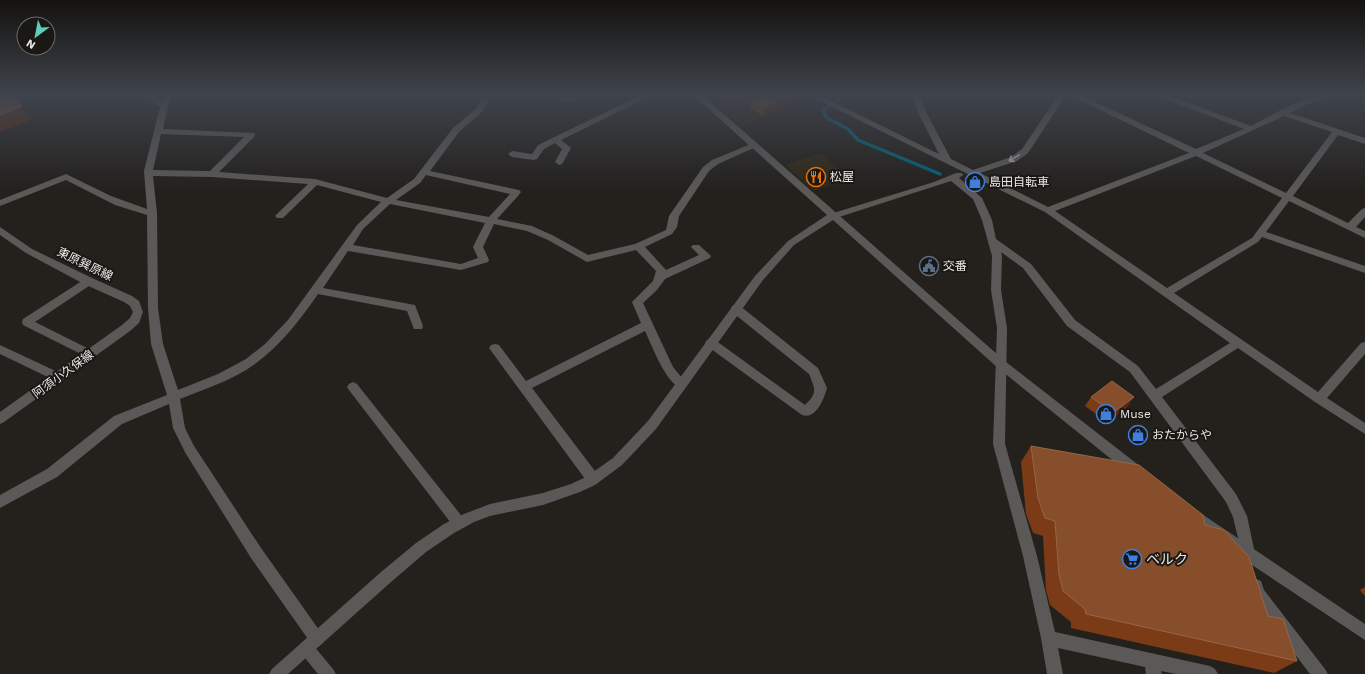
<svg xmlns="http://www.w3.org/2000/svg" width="1365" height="674" font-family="'Work Sans','Noto Sans JP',sans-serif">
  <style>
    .commercial { fill: #302817 }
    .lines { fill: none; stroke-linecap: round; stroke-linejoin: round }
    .stream { stroke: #00647c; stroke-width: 3.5 }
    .minor { fill: #5a5957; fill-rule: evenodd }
    .tertiary { fill: #5a5957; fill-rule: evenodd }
    .wall { fill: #7b3b16 }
    .shaded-wall { fill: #53290f }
    .building { fill: #874e2c; stroke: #966649 }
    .oneway { stroke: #a2a09e }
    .labels { text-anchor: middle; stroke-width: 4; stroke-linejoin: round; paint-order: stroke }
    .poi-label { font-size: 12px; fill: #e9e8e5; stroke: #1a1814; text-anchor: start }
    .street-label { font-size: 12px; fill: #e9e8e5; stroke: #1a1814 }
    .near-poi-label { font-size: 14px; fill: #e9e8e5; stroke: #1a1814; text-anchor: start }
  </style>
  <rect width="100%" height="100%" fill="#24211d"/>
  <path class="commercial" d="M704,94H803L810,97L742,127Z
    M820,153L850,178L814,191L785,165Z"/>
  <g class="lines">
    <path class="stream" d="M845,94L823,111L827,118L848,129L858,140L940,174"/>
    <path class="minor" d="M143,94H153L162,101L166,94H174L168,106L163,129L254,133L255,135L254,137L219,172L315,179L387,198L414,179L453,128L477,108L481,99H487L488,101L483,111L459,132L430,171L519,190L521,192L518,196L497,219L532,226L554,236L588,255L635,244L666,230L669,216L703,167L712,160L751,144H757L758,146L718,164L709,171L679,216L677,227L672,234L645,247L666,270L699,255L691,247L693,245H699L711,256L710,258L665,279L657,290L643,303L673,367L687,384L685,387C669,393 651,343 645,331L532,388L598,475L599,479L598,483L593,485L588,483L489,348L491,345L495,344L499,345L526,381L641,323L632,302L653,281L656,271L636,250L587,262L548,240L527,231L494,224L483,247L489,260L488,262L461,270L348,251L323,288L415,305L423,326L422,329H414L407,311L318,294C300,320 281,345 255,364C233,380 205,389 180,399L185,428L194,446L261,548L322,634L325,639L322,644L317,647L313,645L333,669L336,674H318L301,653L298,648L301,643L306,640L310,642L251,558L186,454L173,428L169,404L122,424L57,477L0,508V495L47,469L114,416L167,395L151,344L148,308L147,215L115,205L66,180L0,206V200L66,174L111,196L147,209L144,171L160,107ZM161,134L244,137L210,171L153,170ZM426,175L510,194L489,217L396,200L420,183ZM153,176L212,177L308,184L277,214L275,216L277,218H283L317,185L381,202L357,225L288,320L265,344L246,359L218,374L178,390L163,344L158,308L157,213ZM390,204L485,223L473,247L478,258L461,264L353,245L363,229Z
      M554,94H562L568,98L576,94H587L568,103L554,97Z
      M643,94H655L561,140L571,148L562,164L559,165L555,162L562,149L555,143L544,149L537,159L534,160L512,157L508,154L512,151L532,154L538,145Z
      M806,94H817L939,154L916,108L913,94H921L924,108L951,159L973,170L1011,157L1022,149L1059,94H1067L1028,153L1017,161L980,173L1048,207L1189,153L1067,94H1078L1196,149L1244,129L1152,94H1164L1251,126C1277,113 1304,94 1335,94L1306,105L1290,113L1365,138V144L1338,135L1293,196L1348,223L1362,209L1365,208V217L1356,227L1365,231V238L1289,201L1266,232L1365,266V273L1262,237L1258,242L1174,293L1318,392L1361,343L1365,342V354L1327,398L1365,423V434L1315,402L1238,348L1162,397L1236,494L1247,516L1256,558L1254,563L1249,565L1244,563L1233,517L1226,502L1130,372L1067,326L1023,268L1001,252L1002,256L1001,290L1007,328L1005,444L1037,556L1055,632L1210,666L1215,669L1218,674H1176L1161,671L1162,674H1146L1145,667L1058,648L1063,674H1047L1041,638L1023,556L993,444L997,328L991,290L992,256L982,220L973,199L951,181L836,218L833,219L828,216L830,214L934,182L956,173H962L963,175L959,178L982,198L992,220L996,239L1031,264L1075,320L1138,366L1156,389L1230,343L1045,212ZM1284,116L1332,132L1286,193L1203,153ZM1196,156L1282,198L1252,238L1167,288L1055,211Z
      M88,277L92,278L93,281L92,284L35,322L93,351L95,354L93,357L89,358L23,325L22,322L23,319Z
      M736,305L740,306L818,368L827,388C824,399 816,420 802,415L707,346L705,343L707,340L711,339L715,340L805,405C818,393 815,389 809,374L732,312L731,309L732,306Z
      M0,345L62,374L64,377L62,380L58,381L54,380L0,354Z
      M353,382L357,384L464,519L466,523L464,527L459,529L454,527L349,390L347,387L349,384Z
      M1256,579L1261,581L1264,590L1325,669L1328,674H1310L1252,598L1249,586L1251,581Z"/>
    <path class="tertiary" d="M692,94H701L1006,362L1141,467L1142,471L1141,475L1136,477L1131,475L998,368L833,220L794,245L763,280L656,429L622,465L595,485L580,492L543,505L490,516L474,522L454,533L426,552L391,582L288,674H269L272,669L381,572L416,543L444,524L464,514L490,504L543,493L571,484L586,477L613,458L648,421L755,276L788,241L827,215Z
      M0,227L32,249L92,278L132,296L139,301L143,312L139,323L130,331L4,422L0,424V412L122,325L130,318L133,312L130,306L124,302L84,284L26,253L0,235Z
      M1193,508L1365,624V640L1243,559L1188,518L1186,514L1188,510Z"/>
  </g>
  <path class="wall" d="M786,97L785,106L763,116L750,108L751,100Z
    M1091,397L1128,406L1107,422L1085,406Z
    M1031,446L1205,525L1268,616L1297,661L1274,673L1071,628V622L1050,605L1046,590L1043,536L1033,533L1026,514L1021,462Z
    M1365,587V596L1360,590Z"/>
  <path class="shaded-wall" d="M786,97L785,106L763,116L764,107Z
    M16,98L31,120L0,132V115L12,99Z
    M1134,397L1128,406L1107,422L1113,413Z"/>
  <path class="building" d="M0,94H11L16,98L12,99L22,106L0,115Z
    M763,94H782L786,97L764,107L751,100Z
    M1112,381L1134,397L1113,413L1091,397Z
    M1031,446L1139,465L1203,515L1205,525L1224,530L1249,557L1268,616L1283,619L1297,661L1086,614L1085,609L1063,591L1059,575L1055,521L1045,518L1038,498Z"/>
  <defs><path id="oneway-shaft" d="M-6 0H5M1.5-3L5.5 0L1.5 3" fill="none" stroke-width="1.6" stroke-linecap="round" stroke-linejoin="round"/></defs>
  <use class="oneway" href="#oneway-shaft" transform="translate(1014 158) rotate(150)"/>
  <linearGradient id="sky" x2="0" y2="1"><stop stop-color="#141210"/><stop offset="0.5" stop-color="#3f434c"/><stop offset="1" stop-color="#3f434c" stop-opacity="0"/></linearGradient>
  <rect width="1365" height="189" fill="url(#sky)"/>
  <defs>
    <symbol id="restaurant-ring" viewBox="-11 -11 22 22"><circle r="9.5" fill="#1a1814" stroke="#e8710a" stroke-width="1.5"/><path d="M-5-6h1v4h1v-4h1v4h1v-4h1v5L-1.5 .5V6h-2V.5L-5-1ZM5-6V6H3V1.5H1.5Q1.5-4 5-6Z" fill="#e8710a"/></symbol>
    <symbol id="shop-ring" viewBox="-11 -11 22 22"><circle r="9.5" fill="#1a1814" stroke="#3f7fe0" stroke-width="1.5"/><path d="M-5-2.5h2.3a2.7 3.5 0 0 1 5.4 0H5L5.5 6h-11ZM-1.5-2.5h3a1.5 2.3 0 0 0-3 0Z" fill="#3f7fe0"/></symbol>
    <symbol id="civic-ring" viewBox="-11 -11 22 22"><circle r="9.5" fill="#1a1814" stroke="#5c6f8a" stroke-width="1.5"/><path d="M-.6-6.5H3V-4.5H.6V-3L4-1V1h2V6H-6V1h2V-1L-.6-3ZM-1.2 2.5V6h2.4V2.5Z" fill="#5c6f8a"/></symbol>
    <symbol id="supermarket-ring" viewBox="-11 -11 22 22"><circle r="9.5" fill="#1a1814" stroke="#3f7fe0" stroke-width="1.5"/><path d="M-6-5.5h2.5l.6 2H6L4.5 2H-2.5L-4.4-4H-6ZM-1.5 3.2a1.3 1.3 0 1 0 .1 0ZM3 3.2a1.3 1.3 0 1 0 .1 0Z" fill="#3f7fe0"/></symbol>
  </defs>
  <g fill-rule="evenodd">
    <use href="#restaurant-ring" x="805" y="166" width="22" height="22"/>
    <use href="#shop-ring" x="964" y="171" width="22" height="22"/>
    <use href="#civic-ring" x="918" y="255" width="22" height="22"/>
    <use href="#shop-ring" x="1095" y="403" width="22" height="22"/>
    <use href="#shop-ring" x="1127" y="424" width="22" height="22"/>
    <use href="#supermarket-ring" x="1121" y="548" width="22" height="22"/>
  </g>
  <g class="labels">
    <g class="poi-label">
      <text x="830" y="181">松屋</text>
      <text x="989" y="186">島田自転車</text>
      <text x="943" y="270">交番</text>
      <text x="1120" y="418">Muse</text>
      <text x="1152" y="439">おたからや</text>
    </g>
    <g class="street-label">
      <text transform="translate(85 264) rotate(26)" y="4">東原巽原線</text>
      <text transform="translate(63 374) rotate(-36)" y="4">阿須小久保線</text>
    </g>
    <g class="near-poi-label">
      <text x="1146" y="564">ベルク</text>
    </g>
  </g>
  <g transform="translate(36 36) rotate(212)"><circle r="19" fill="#1a1814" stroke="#6d6b68"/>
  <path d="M0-3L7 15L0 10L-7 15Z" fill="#5dceb9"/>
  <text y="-6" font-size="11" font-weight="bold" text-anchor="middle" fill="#e9e8e5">N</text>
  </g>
</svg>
